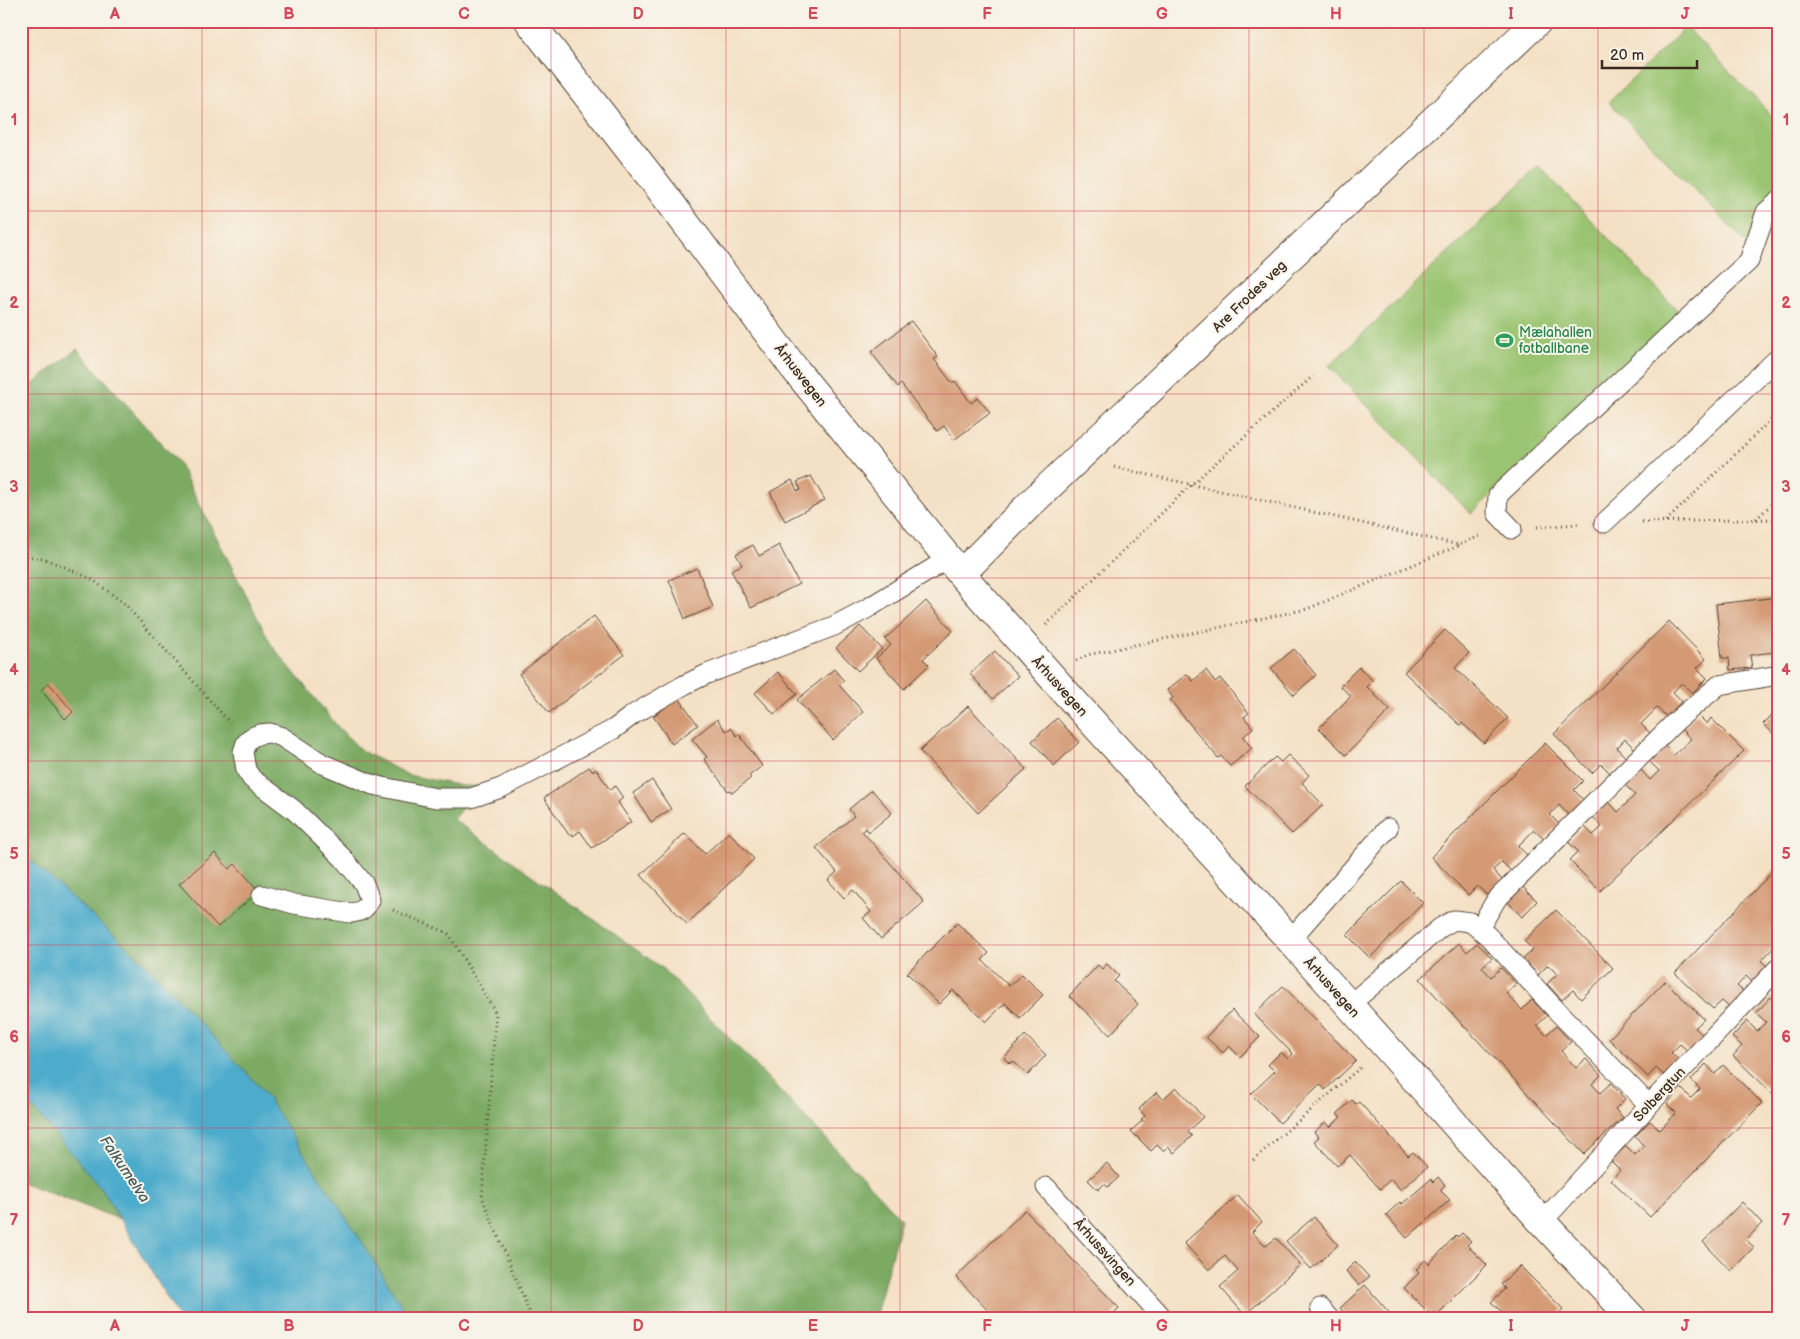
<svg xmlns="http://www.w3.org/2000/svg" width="1800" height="1339" font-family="'Balsamiq Sans',sans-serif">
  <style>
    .green { fill: #9ac471; stroke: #6a7748 }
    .forest { fill: #7baa63; stroke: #5b6a40 }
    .water { fill: #4eaccc; stroke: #446b75 }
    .building { fill: #d49a75 }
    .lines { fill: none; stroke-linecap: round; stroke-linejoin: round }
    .lane-casing { stroke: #574537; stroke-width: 21 }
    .secondary-casing { stroke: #574537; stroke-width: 30 }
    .path { stroke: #574537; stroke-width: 3; stroke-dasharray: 1 4; stroke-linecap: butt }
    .lane { stroke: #fff; stroke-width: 19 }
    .secondary { stroke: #fff; stroke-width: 28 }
    .grid { fill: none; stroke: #d1495b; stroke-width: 1; stroke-opacity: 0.55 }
    .labels { text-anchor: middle; stroke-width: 4; stroke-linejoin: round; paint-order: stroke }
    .street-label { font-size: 14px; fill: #3b2a1e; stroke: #f7f3e8 }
    .leisure-label { font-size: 14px; fill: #27864d; stroke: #f7f3e8; text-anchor: start }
    .water-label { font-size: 15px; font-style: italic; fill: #42585b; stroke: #f7f3e8 }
    .neatline { fill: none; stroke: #d1495b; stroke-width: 2 }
    .grid-label { font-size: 16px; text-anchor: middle; font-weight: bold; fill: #d1495b }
  </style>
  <rect width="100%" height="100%" fill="#f7f3e8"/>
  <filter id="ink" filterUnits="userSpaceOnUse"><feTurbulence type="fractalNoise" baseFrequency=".02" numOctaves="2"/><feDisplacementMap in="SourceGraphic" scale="10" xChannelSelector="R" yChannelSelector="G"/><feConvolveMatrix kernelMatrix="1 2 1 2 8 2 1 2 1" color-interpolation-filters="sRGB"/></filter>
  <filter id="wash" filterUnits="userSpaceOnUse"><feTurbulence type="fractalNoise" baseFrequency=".0096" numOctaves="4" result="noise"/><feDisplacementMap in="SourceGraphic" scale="20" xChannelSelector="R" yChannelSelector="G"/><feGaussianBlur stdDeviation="1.12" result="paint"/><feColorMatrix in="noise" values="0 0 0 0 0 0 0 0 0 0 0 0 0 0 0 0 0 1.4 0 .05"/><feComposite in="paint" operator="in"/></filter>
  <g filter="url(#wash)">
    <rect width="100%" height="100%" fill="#f4e0c4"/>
    <path class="green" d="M1686,27L1779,123V219L1750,247L1609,102Z
      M1539,166L1681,314L1471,514L1329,366Z"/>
    <path class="forest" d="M77,349L178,462L271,644L338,727L362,751L408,775L462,786H481L453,819L662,968L835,1148L901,1219L875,1318H409L364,1245L263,1091L146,964L21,852V393Z
      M21,1094L103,1190L119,1219L21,1182Z"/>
    <path class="water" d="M21,852L146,964L263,1091L364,1245L409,1318H179L103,1190L21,1094Z"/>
    <g id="blocks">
      <path class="building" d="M911,321L938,357L934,359L952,383L955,381L971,403L978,398L990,413L954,440L944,426L937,431L901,384L898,387L871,352Z
        M811,476L825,500L785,521L770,492L792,480L797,491L801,490L797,482Z
        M753,545L759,556L779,545L799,584L751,608L731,570L742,565L736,554Z
        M697,568L713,607L685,619L669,580Z
        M1779,597V665H1775L1774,652L1750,655L1752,668L1730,670L1729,658H1722L1716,604Z
        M926,601L953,631L923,659L929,665L904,689L876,658L891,645L885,639Z
        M594,616L624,655L549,713L519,674Z
        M1669,621L1706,659L1697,668L1707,678L1692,693L1682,683L1673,692L1682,701L1667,717L1657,708L1641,724L1650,733L1635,749L1625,739L1617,748L1626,758L1610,773L1601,764L1592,773L1554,734Z
        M860,626L882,649L858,671L836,648Z
        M1445,630L1469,653L1455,668L1508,718L1484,743L1462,723L1460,725L1404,672Z
        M1294,649L1316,675L1294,695L1271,668Z
        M995,651L1018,676L993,699L970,674Z
        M1359,667L1373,681L1367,687L1390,710L1346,755L1319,728L1351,696L1340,686Z
        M834,669L844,681L839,685L863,712L833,740L797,700Z
        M1206,670L1215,682L1220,678L1249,713L1244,717L1253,728L1243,737L1252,748L1230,766L1221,756L1218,758L1170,700L1173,698L1167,690L1187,674L1193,681Z
        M778,672L797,694L774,714L755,693Z
        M49,683L73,712L65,719L41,690Z
        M679,698L698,725L672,744L653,716Z
        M968,706L1026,769L978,813L920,751Z
        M1779,708V739L1763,724Z
        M1697,714L1707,724L1711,718L1744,751L1600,891L1569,860L1578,851L1568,842L1584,826L1593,835L1602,827L1593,817L1609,802L1618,812L1635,795L1625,785L1641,770L1650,780L1659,771L1649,761L1665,746L1674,755L1691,739L1681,729Z
        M1057,718L1079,742L1054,766L1032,741Z
        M717,719L726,731L731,728L737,736L739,734L762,766L749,776L751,778L732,793L730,790L728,791L704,759L707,757L692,739Z
        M1545,743L1583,781L1574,790L1583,800L1568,815L1559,805L1550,815L1559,824L1544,839L1534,830L1518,846L1527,855L1511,871L1502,862L1493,870L1502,880L1487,895L1477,886L1468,895L1431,857Z
        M1288,755L1309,775L1302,783L1323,805L1292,834L1245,786L1275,757L1281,762Z
        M589,767L592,771L596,769L610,790L615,786L623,798L618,802L631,822L592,848L580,831L573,836L572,833L569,835L544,798Z
        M652,780L671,809L651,822L633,793Z
        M872,790L892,813L869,832L866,828L862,831L924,902L881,939L863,918L871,912L853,890L844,898L828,880L837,872L816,848L854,816L849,809Z
        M729,832L754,859L687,924L641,875L685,833L705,854Z
        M215,853L229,869L235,864L259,891L218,927L179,884Z
        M1779,865V945L1777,944L1761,961L1771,970L1756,986L1746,976L1737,986L1747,994L1732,1010L1722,1001L1713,1009L1675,973Z
        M1401,881L1423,903L1370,958L1347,935Z
        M1522,886L1537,901L1522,917L1507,901Z
        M1556,910L1613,968L1581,999L1573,990L1562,1000L1547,984L1557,974L1548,965L1538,975L1523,959L1533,950L1524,941Z
        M957,923L989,953L982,960L1009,986L1022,974L1043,995L1020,1018L1005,1003L986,1022L953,990L939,1004L907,973Z
        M1459,943L1467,952L1477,943L1492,958L1482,967L1491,977L1501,968L1516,984L1506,993L1522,1010L1532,1000L1547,1016L1537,1025L1546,1035L1556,1026L1571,1042L1561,1051L1576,1068L1586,1059L1601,1075L1592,1084L1600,1093L1611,1083L1625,1099L1615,1109L1623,1118L1584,1154L1420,979Z
        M1107,964L1119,976L1114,981L1138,1004L1110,1035L1069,996L1098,965L1102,969Z
        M1665,981L1704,1019L1695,1028L1705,1037L1690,1053L1680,1044L1671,1053L1681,1062L1666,1077L1656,1068L1648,1077L1609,1039Z
        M1283,986L1356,1061L1325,1090L1320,1084L1280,1123L1251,1094L1275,1071L1268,1065L1281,1052L1288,1059L1293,1054L1254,1014Z
        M1771,997L1779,1004V1086L1772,1093L1733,1056L1742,1046L1732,1037L1747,1021L1757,1031L1766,1022L1756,1013Z
        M1232,1010L1260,1037L1240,1057L1229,1046L1223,1053L1206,1037Z
        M1025,1035L1046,1055L1028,1075L1013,1061L1010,1064L1004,1058Z
        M1706,1064L1715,1074L1723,1065L1762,1103L1650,1217L1611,1180L1620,1170L1611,1161L1626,1146L1635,1155L1644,1146L1635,1136L1650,1121L1660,1130L1676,1113L1667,1104L1681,1088L1691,1098L1700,1089L1691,1080Z
        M1176,1087L1203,1117L1187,1132L1192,1136L1174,1153L1168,1146L1163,1151L1157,1145L1151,1151L1131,1131L1143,1120L1141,1119L1145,1116L1139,1109L1157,1092L1163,1099Z
        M1352,1100L1356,1104L1359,1102L1408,1156L1413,1152L1427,1167L1401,1190L1391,1179L1380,1189L1350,1155L1337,1166L1314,1141L1319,1137L1314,1132L1326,1122L1330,1127L1341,1117L1337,1114Z
        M1107,1163L1119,1177L1108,1187L1104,1184L1098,1190L1088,1180Z
        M1438,1177L1445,1185L1440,1190L1450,1200L1407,1238L1386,1215L1400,1202L1402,1204L1431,1179L1433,1182Z
        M1238,1195L1262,1222L1252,1232L1266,1246L1276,1238L1300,1265L1245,1315L1220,1287L1238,1271L1225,1256L1209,1270L1184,1243Z
        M1742,1202L1762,1223L1746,1240L1754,1247L1731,1271L1703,1242Z
        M1025,1210L1119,1308L1109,1318H995L956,1277Z
        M1314,1217L1338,1245L1311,1269L1286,1241Z
        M1462,1233L1471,1241L1467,1245L1487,1265L1434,1318L1404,1288L1419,1273L1416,1270L1425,1260L1429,1264L1456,1235L1458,1237Z
        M1355,1262L1369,1277L1359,1285L1346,1271Z
        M1520,1266L1563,1309L1555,1318H1498L1503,1313L1491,1302L1505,1289L1501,1284Z
        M1365,1285L1394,1318H1349L1340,1308Z"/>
    </g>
  </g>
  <g filter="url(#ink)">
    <use href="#blocks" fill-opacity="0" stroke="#574537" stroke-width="1"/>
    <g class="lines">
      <defs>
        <path id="lane" d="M1604,523L1779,357
          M1512,529L1497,513L1498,495L1749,261L1766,212L1779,201
          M262,895L294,904L351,913C360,912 365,910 370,900L364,884L343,858L294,810L252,779L246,770L243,752L246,743L252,737L260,734L270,733L282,737L323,764L373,785L436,798H471L501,788L538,769L614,729L634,714L684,685L707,674L834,626L868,608L948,559
          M1479,929L1496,900L1676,721L1719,685L1779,675
          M1290,940L1388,828
          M1349,1005L1440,928L1454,920L1470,922L1488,936L1558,1012L1649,1105
          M1046,1187L1163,1318
          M1542,1222L1649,1105L1779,967
          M1320,1308L1329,1318"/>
        <path id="secondary" d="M529,21L663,193L794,368L961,574L1067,694L1349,1005L1542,1222L1632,1318
          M961,574L1028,506L1538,21"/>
      </defs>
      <use href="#lane" class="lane-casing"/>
      <use href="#secondary" class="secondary-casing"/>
      <path class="path" d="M1114,467L1459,545L1482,535
        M1756,519L1779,497
        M1666,521L1779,412
        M1642,522L1779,519
        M1537,527L1578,524
        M21,556L43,558L90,578L125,604L230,723
        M1046,625L1192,484L1313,376
        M1076,661L1087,655L1307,609L1458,546
        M393,910L448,933L496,1013L482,1197L532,1318
        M1253,1160L1362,1066"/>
      <use href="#lane" class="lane"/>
      <use href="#secondary" class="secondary"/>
    </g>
  </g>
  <path class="grid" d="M202,21V1318M376,21V1318M551,21V1318M726,21V1318M900,21V1318M1074,21V1318M1249,21V1318M1424,21V1318M1598,21V1318M21,211H1779M21,394H1779M21,578H1779M21,761H1779M21,945H1779M21,1128H1779"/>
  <defs>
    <symbol id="stadium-bare" viewBox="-9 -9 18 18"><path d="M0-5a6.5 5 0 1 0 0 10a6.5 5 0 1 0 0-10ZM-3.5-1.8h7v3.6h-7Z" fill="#2e9e5b" stroke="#f7f3e8" stroke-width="2.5" paint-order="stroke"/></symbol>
  </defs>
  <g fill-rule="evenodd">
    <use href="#stadium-bare" x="1492" y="328" width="25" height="25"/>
  </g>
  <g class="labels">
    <g class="street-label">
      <text transform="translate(1249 296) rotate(-44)" y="5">Are Frodes veg</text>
      <text transform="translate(801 375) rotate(52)" y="5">Århusvegen</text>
      <text transform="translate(1060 686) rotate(48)" y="5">Århusvegen</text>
      <text transform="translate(1332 987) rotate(48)" y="5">Århusvegen</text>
      <text transform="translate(1659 1094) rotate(-47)" y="5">Solbergtun</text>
      <text transform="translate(1105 1252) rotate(48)" y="5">Århussvingen</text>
    </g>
    <g class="leisure-label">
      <text x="1519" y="337">Mælahallen<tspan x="1519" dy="16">fotballbane</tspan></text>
    </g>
    <g class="water-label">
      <text transform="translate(125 1169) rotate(56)" y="5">Falkumelva</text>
    </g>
  </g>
  <rect width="1800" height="1339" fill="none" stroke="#f7f3e8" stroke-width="55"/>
  <path d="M1602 60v8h95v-8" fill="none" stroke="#3b2a1e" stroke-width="2.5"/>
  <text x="1610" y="60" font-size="15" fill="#3b2a1e" stroke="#f7f3e8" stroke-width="4" paint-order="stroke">20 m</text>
  <rect x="28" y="28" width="1744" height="1284" class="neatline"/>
  <g class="grid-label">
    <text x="115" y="19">A</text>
    <text x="289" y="19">B</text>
    <text x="464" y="19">C</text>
    <text x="638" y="19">D</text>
    <text x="813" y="19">E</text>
    <text x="987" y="19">F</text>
    <text x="1162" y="19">G</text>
    <text x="1336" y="19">H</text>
    <text x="1511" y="19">I</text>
    <text x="1685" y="19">J</text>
    <text x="14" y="125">1</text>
    <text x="1786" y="125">1</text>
    <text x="14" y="308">2</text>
    <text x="1786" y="308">2</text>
    <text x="14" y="492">3</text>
    <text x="1786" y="492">3</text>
    <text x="14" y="675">4</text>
    <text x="1786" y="675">4</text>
    <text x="14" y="859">5</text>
    <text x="1786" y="859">5</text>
    <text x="14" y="1042">6</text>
    <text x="1786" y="1042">6</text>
    <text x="14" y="1225">7</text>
    <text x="1786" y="1225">7</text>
    <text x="115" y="1331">A</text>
    <text x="289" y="1331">B</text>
    <text x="464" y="1331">C</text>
    <text x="638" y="1331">D</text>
    <text x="813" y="1331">E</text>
    <text x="987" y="1331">F</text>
    <text x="1162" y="1331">G</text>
    <text x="1336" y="1331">H</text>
    <text x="1511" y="1331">I</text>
    <text x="1685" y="1331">J</text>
  </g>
</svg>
